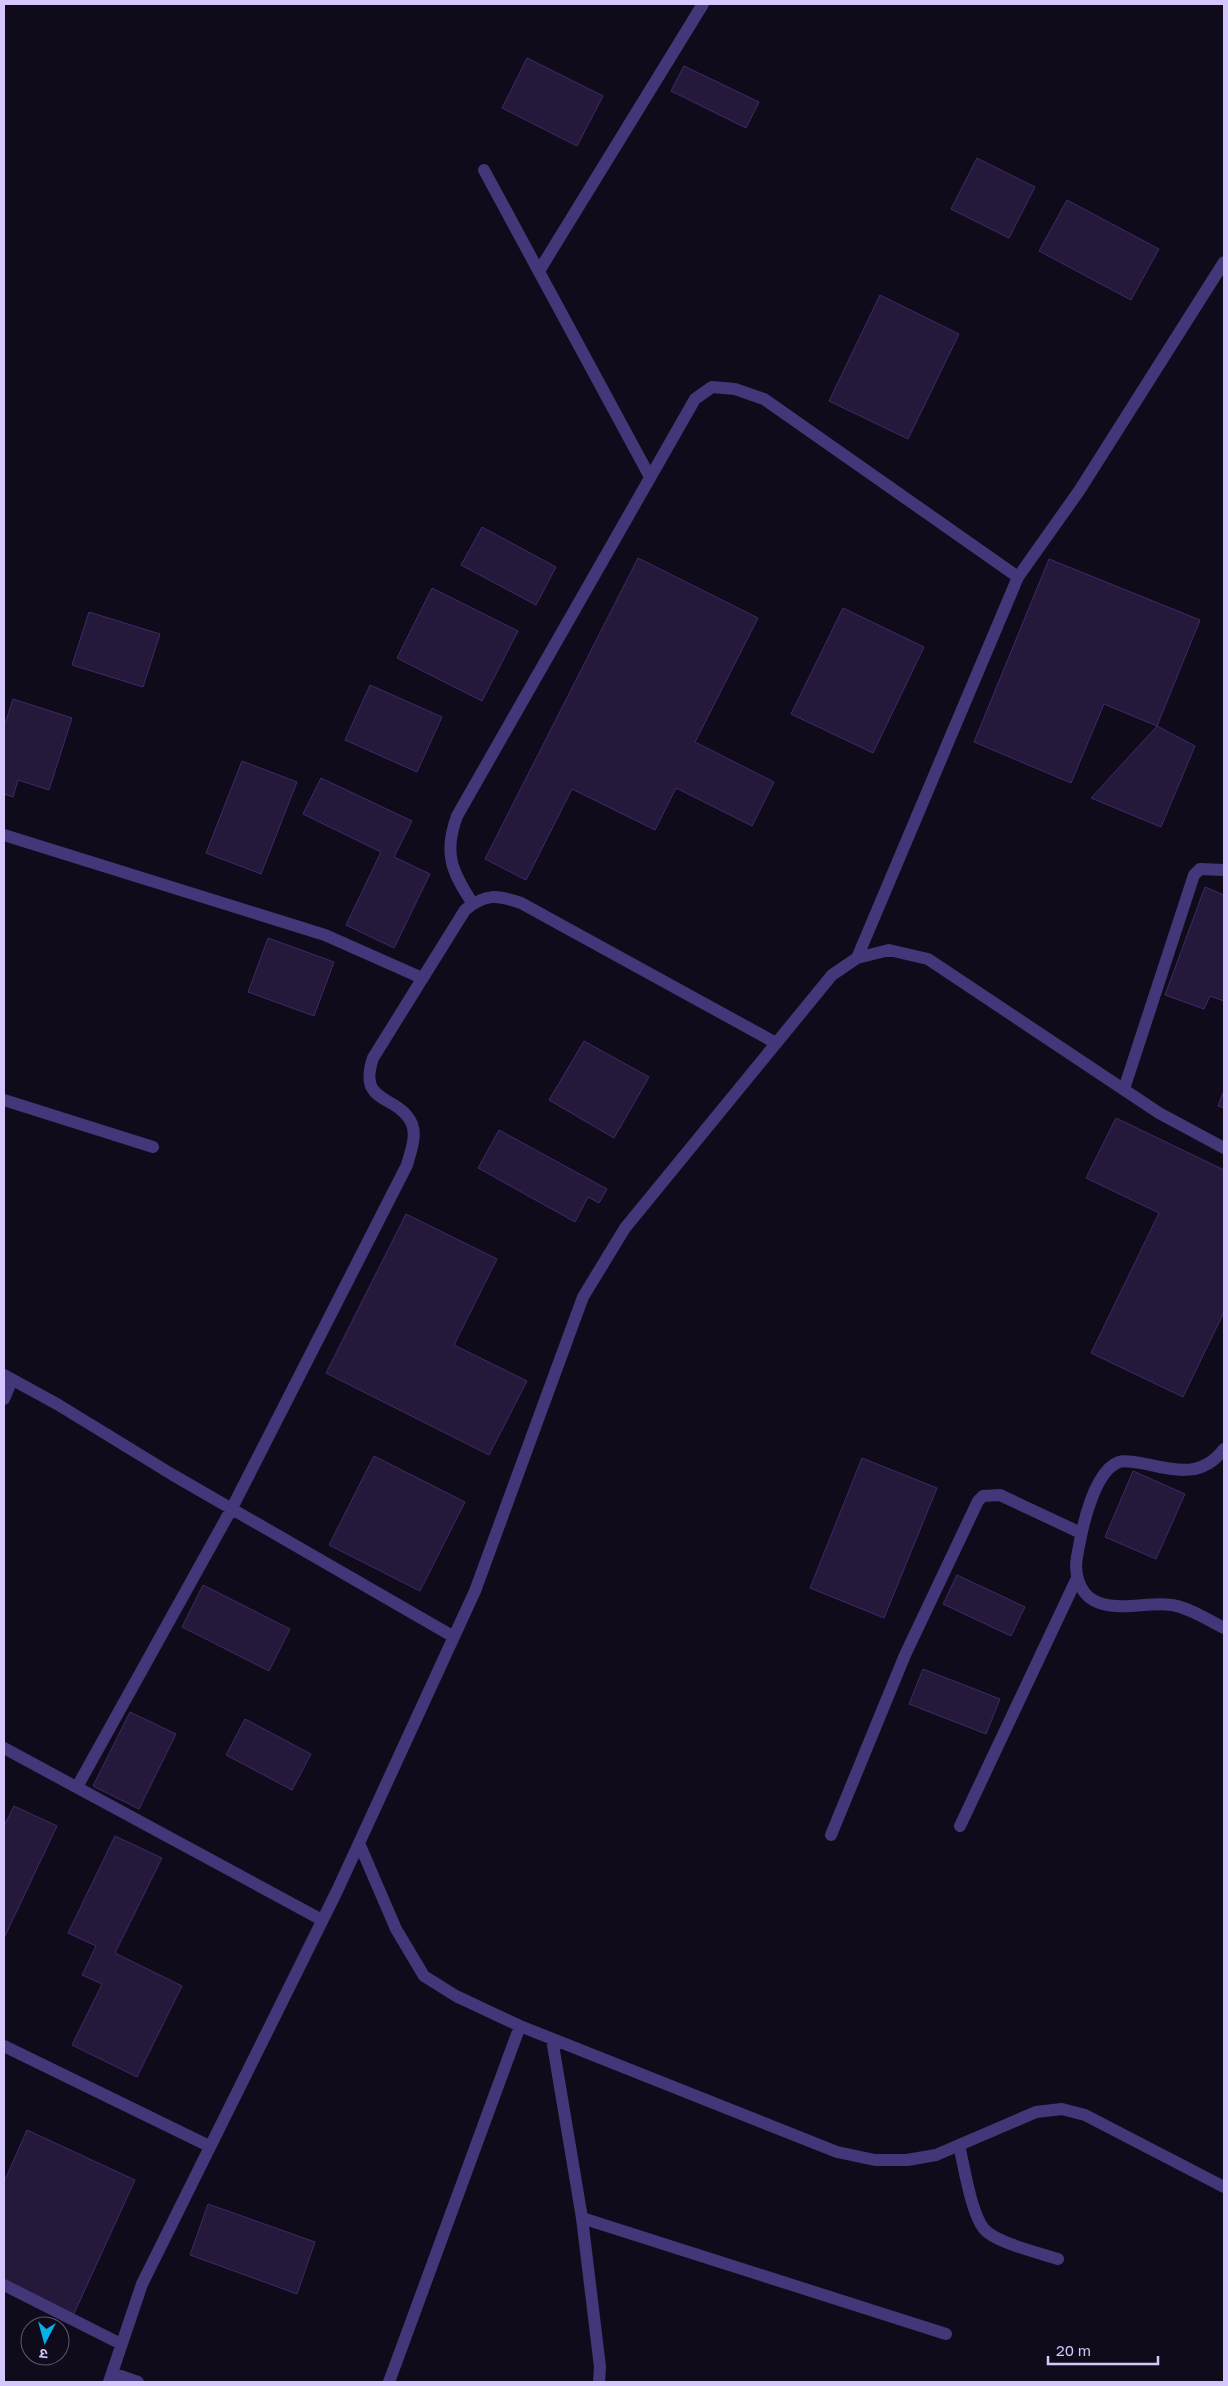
<svg xmlns="http://www.w3.org/2000/svg" width="1228" height="2386" font-family="'Golos Text','Noto Sans Devanagari',sans-serif">
  <style>
    .building { fill: #24183b; stroke: #3f2a67 }
    .lines { fill: none; stroke-linecap: round; stroke-linejoin: round }
    .service { stroke: #443779; stroke-width: 12 }
    .minor { stroke: #443779; stroke-width: 12 }
  </style>
  <rect width="100%" height="100%" fill="#100b1b"/>
  <path class="building" d="M527,58L603,96L577,146L502,108Z
    M684,66L759,102L746,128L671,91Z
    M977,158L1035,187L1009,238L951,209Z
    M1067,200L1159,249L1131,300L1039,251Z
    M880,295L959,334L908,439L829,401Z
    M482,527L556,567L536,605L461,565Z
    M638,558L758,618L695,742L774,782L752,826L676,788L655,830L572,789L526,880L485,859Z
    M1049,559L1200,620L1157,726L1104,704L1071,783L974,742Z
    M432,588L518,631L482,701L397,658Z
    M843,608L924,647L873,753L791,714Z
    M89,612L160,634L143,687L72,665Z
    M370,685L442,717L417,772L345,740Z
    M13,699L72,718L49,790L18,780L13,797L4,794V727Z
    M1157,726L1195,746L1161,827L1091,798Z
    M242,761L297,782L261,874L206,853Z
    M321,778L412,821L394,857L430,874L394,948L346,925L381,852L303,814Z
    M1205,887L1224,895V1001L1210,996L1204,1009L1165,995Z
    M268,938L334,962L314,1016L248,992Z
    M584,1041L649,1077L614,1138L549,1100Z
    M1224,1090V1108L1218,1106Z
    M1116,1118L1224,1170V1312L1183,1397L1091,1353L1159,1213L1086,1178Z
    M499,1130L607,1189L599,1203L588,1197L575,1222L478,1168Z
    M406,1214L497,1259L454,1345L527,1381L489,1455L326,1373Z
    M374,1456L465,1502L420,1591L329,1545Z
    M862,1458L937,1488L884,1618L810,1588Z
    M1133,1471L1185,1494L1156,1559L1105,1537Z
    M957,1575L1025,1607L1011,1636L943,1604Z
    M203,1585L290,1629L269,1671L182,1627Z
    M923,1669L1000,1699L986,1734L909,1704Z
    M130,1712L176,1734L139,1809L93,1786Z
    M245,1719L311,1754L292,1790L226,1755Z
    M14,1806L57,1826L4,1938V1826Z
    M115,1836L162,1858L115,1953L182,1986L137,2077L72,2045L102,1984L82,1975L96,1946L68,1933Z
    M27,2130L135,2180L71,2320L4,2289V2182Z
    M208,2204L315,2242L297,2294L190,2255Z"/>
  <g class="lines">
    <path class="service" d="M960,1826L1077,1578
      M959,2145C964,2166 971,2213 984,2229C996,2243 1040,2253 1058,2259
      M582,2218L946,2334"/>
    <path class="minor" d="M484,170L650,477
      M539,271L703,4
      M4,835L325,935L422,978
      M473,904C452,872 443,854 457,816L695,399L712,387L735,389L764,399L1018,577
      M857,958L1018,577L1079,491L1224,262
      M1124,1089L1194,875L1200,869L1224,870
      M4,1100L153,1147
      M4,1375L57,1404L173,1475L454,1637
      M4,1399L12,1380
      M1224,1449C1201,1479 1174,1470 1141,1463C1135,1462 1124,1460 1119,1462C1093,1471 1081,1533 1077,1557C1074,1572 1079,1592 1093,1600C1116,1613 1148,1601 1172,1605C1190,1608 1208,1620 1224,1628
      M4,1748L322,1920
      M77,1787L232,1508L407,1165C410,1153 417,1137 412,1124C398,1093 357,1106 373,1058L465,910C486,893 497,895 521,903L776,1043
      M831,1835L905,1655L978,1501L983,1496L1000,1495L1081,1533
      M359,1843L396,1929L424,1976L456,1996L520,2026L837,2152L875,2160H907L936,2155L1036,2112L1062,2109L1085,2115L1224,2187
      M552,2039L582,2218L600,2367L599,2382
      M4,2046L209,2146
      M4,2285L121,2344
      M112,2373L138,2382
      M109,2382L142,2284L337,1891L475,1591L583,1297L625,1228L832,975L857,958L889,950L928,959L1159,1113L1224,1148
      M389,2382L520,2026"/>
  </g>
  <rect width="1228" height="2386" fill="none" stroke="#d5c6fe" stroke-width="10"/>
  <g transform="translate(45 2341) rotate(186)"><circle r="24" fill="#100b1b" stroke="#5f5676"/>
  <path d="M0-4L9 19L0 12L-9 19Z" fill="#06b1ea"/>
  <text y="-8" font-size="14" font-weight="bold" text-anchor="middle" fill="#d5c6fe">उ</text>
  </g>
  <path d="M1048 2356v8h110v-8" fill="none" stroke="#d5c6fe" stroke-width="2.5"/>
  <text x="1056" y="2356" font-size="15" fill="#d5c6fe" stroke="#100b1b" stroke-width="4" paint-order="stroke">20 m</text>
</svg>
